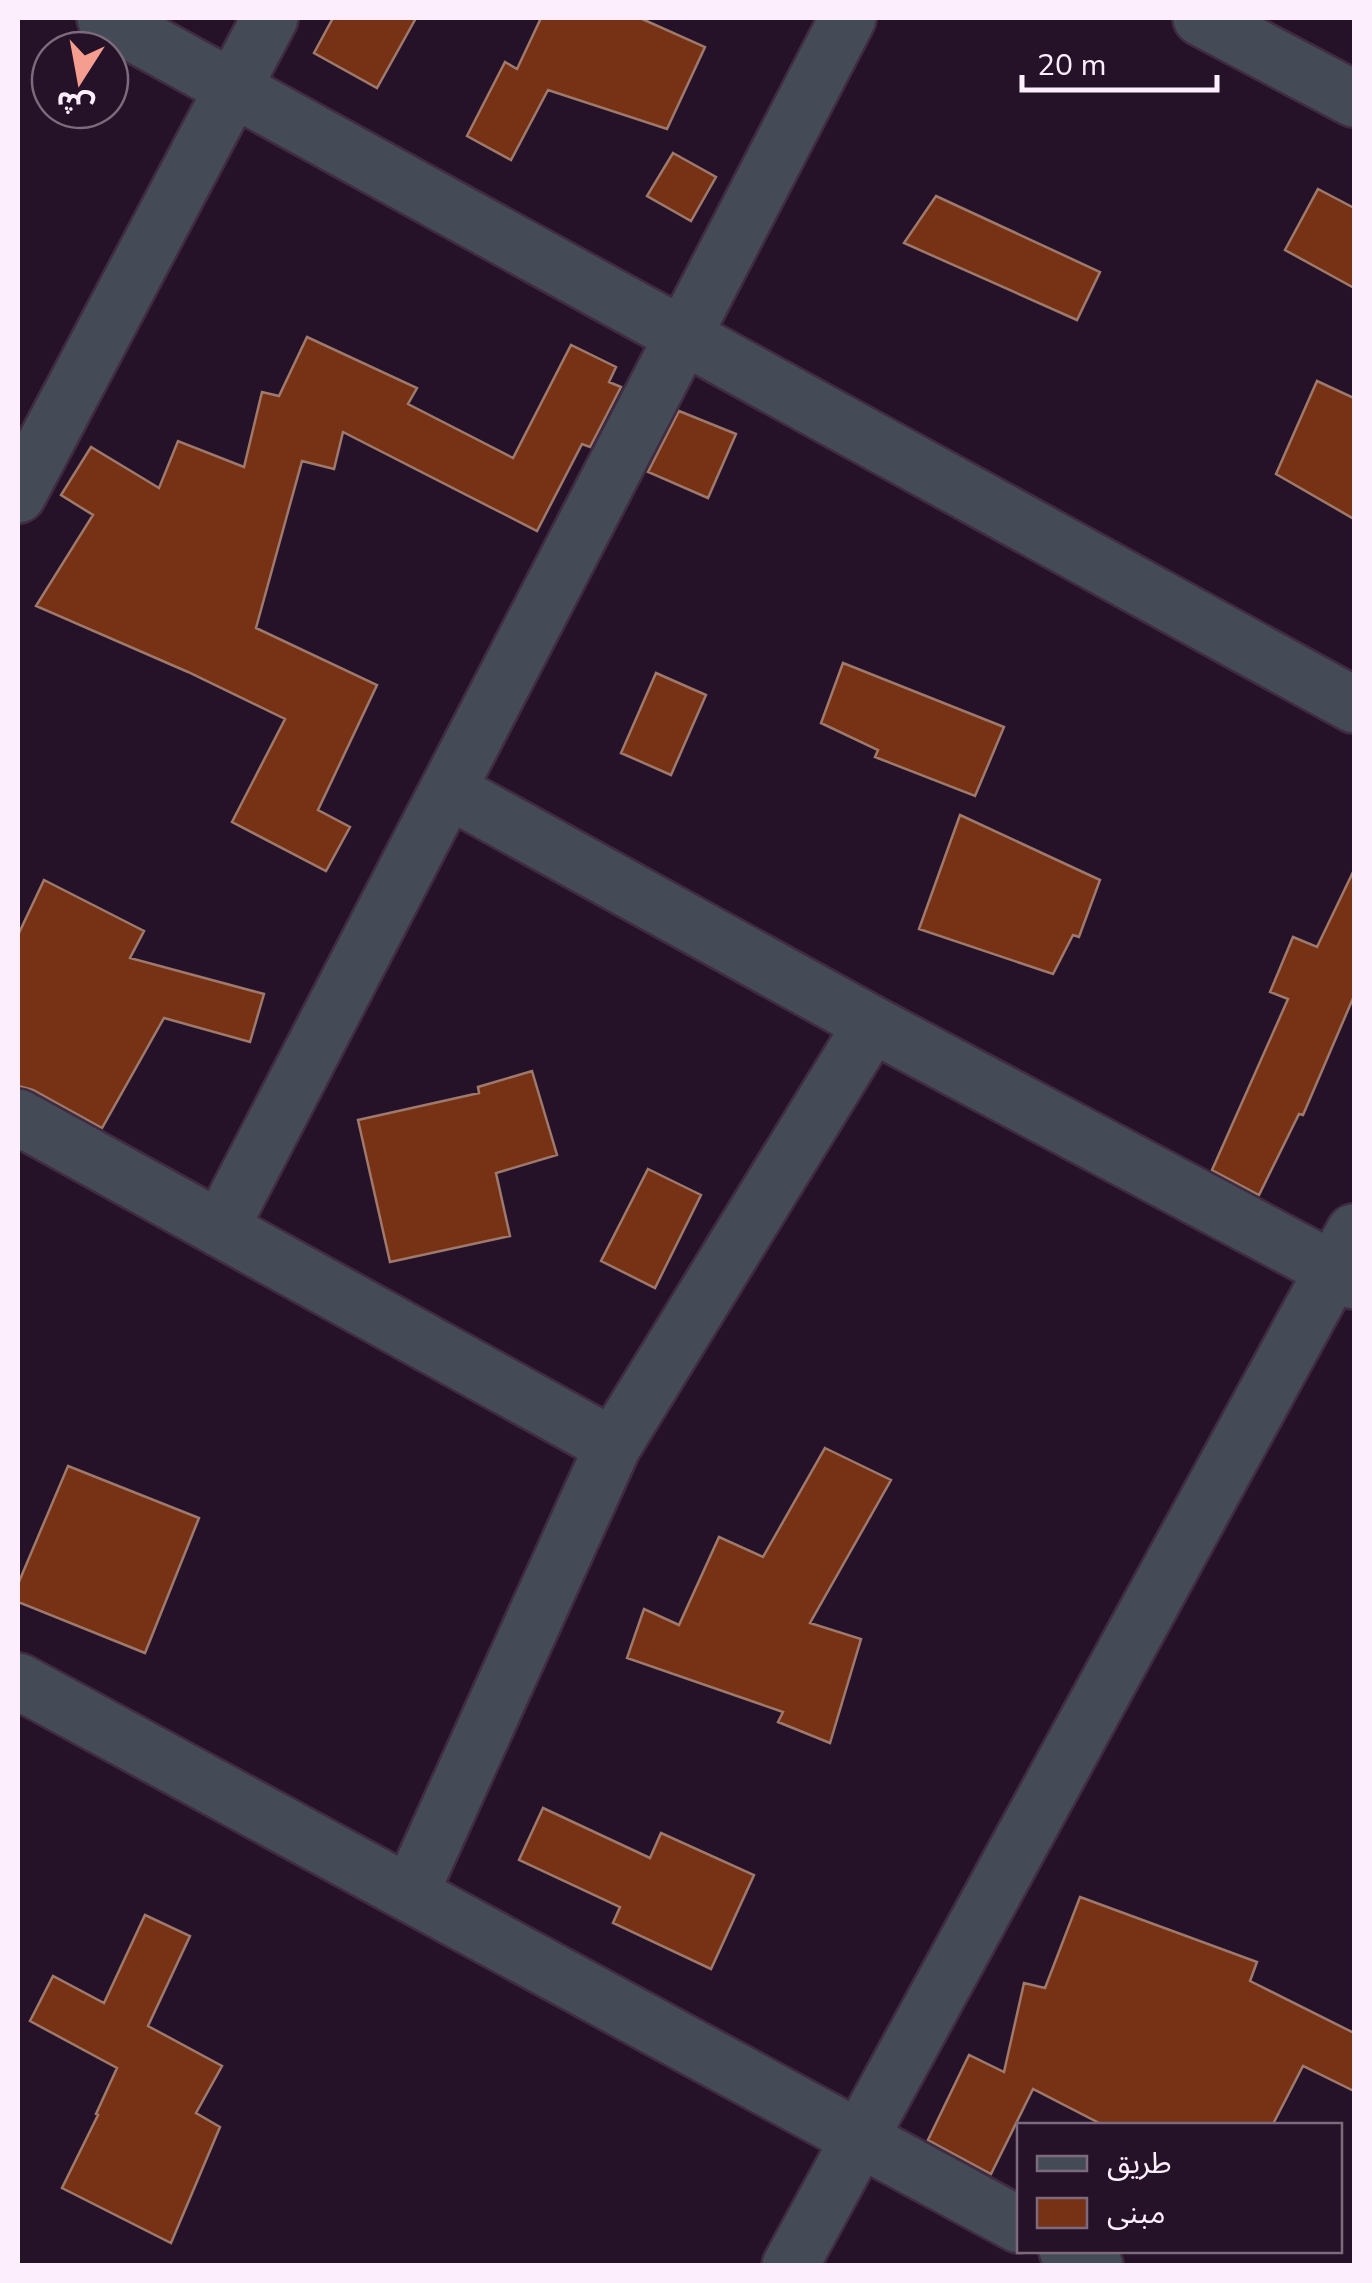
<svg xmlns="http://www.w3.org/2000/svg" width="1372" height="2283" font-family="'Nunito Sans','Noto Sans Arabic',sans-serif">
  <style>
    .building { fill: #773215; stroke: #9e7a6c; stroke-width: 2.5 }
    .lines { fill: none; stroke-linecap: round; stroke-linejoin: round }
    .minor-casing { stroke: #402c42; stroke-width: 60 }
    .minor { stroke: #444b57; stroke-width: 55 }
  </style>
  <rect width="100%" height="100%" fill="#261228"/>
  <path class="building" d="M333,18H416L377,88L314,53Z
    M541,18H640L705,47L667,129L548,90L511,160L467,136L505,62L517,69Z
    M673,153L716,177L691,221L647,196Z
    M1318,189L1354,208V288L1285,250Z
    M936,196L1100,272L1077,320L904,243Z
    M307,337L417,388L408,404L513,458L571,345L616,367L609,382L621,387L590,447L582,444L537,531L343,432L334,469L302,461L256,628L377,685L318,810L350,827L326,871L232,822L285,719L188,672L36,606L93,515L61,495L91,447L159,488L178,441L244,467L262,392L279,396Z
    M1317,381L1354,398V519L1276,474Z
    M679,411L736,434L708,498L648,472Z
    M843,663L1004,727L975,796L875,757L878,750L821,723Z
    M656,673L706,695L671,775L621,753Z
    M960,815L1100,880L1079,937L1073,935L1053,974L919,929Z
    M1354,870V996L1303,1115L1299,1114L1259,1195L1212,1170L1288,999L1270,992L1293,937L1317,947Z
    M44,880L144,931L130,958L264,994L250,1042L164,1018L102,1128L33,1090L18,1086V935Z
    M532,1071L557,1155L496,1173L510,1236L390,1262L358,1120L479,1093L478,1087Z
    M648,1169L701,1195L655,1288L601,1261Z
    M825,1448L891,1480L810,1623L861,1639L830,1743L778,1722L783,1712L627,1658L644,1609L679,1625L719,1537L763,1557Z
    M68,1466L199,1518L145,1653L18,1602V1584Z
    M543,1808L650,1858L661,1833L754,1875L711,1969L613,1923L620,1907L519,1860Z
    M1080,1897L1257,1962L1250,1981L1354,2033V2091L1303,2066L1272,2126H1105L1033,2089L991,2174L928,2140L969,2055L1004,2072L1024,1983L1045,1988Z
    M145,1915L190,1936L148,2026L222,2066L196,2113L220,2127L171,2243L62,2188L98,2115L96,2114L117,2068L30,2021L53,1976L104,2003Z"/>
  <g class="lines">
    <defs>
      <path id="minor" d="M105,18L1354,705
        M1201,18L1354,99
        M18,495L270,18
        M448,790L872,1024L1354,1281
        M18,1117L613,1446
        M220,1229L848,18
        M18,1681L1019,2225
        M410,1894L613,1446L872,1024
        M1067,2250L1095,2266
        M790,2266L1354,1232"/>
    </defs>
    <use href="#minor" class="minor-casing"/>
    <use href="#minor" class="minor"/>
  </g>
  <rect width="1372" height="2283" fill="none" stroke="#fdeefd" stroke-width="40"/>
  <rect x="1017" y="2123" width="325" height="130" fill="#261228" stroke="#7c6a7d" stroke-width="2.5"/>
  <rect x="1037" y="2156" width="50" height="15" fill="#444b57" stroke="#7c6a7d" stroke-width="2.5"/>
  <text x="1107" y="2173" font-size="30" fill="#fdeefd">طريق</text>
  <rect x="1037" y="2198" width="50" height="30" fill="#773215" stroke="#7c6a7d" stroke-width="2.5"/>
  <text x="1107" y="2223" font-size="30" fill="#fdeefd">مبنى</text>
  <g transform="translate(80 80) rotate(191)"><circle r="48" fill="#261228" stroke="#7c6a7d" stroke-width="2.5"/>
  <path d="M0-8L18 38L0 25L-18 38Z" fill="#f59d8f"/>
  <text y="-15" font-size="28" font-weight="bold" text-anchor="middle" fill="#fdeefd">ش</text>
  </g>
  <path d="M1022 75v15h195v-15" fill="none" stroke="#fdeefd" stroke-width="5"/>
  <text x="1037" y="75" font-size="30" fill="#fdeefd" stroke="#261228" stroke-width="8" paint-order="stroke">20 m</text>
</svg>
